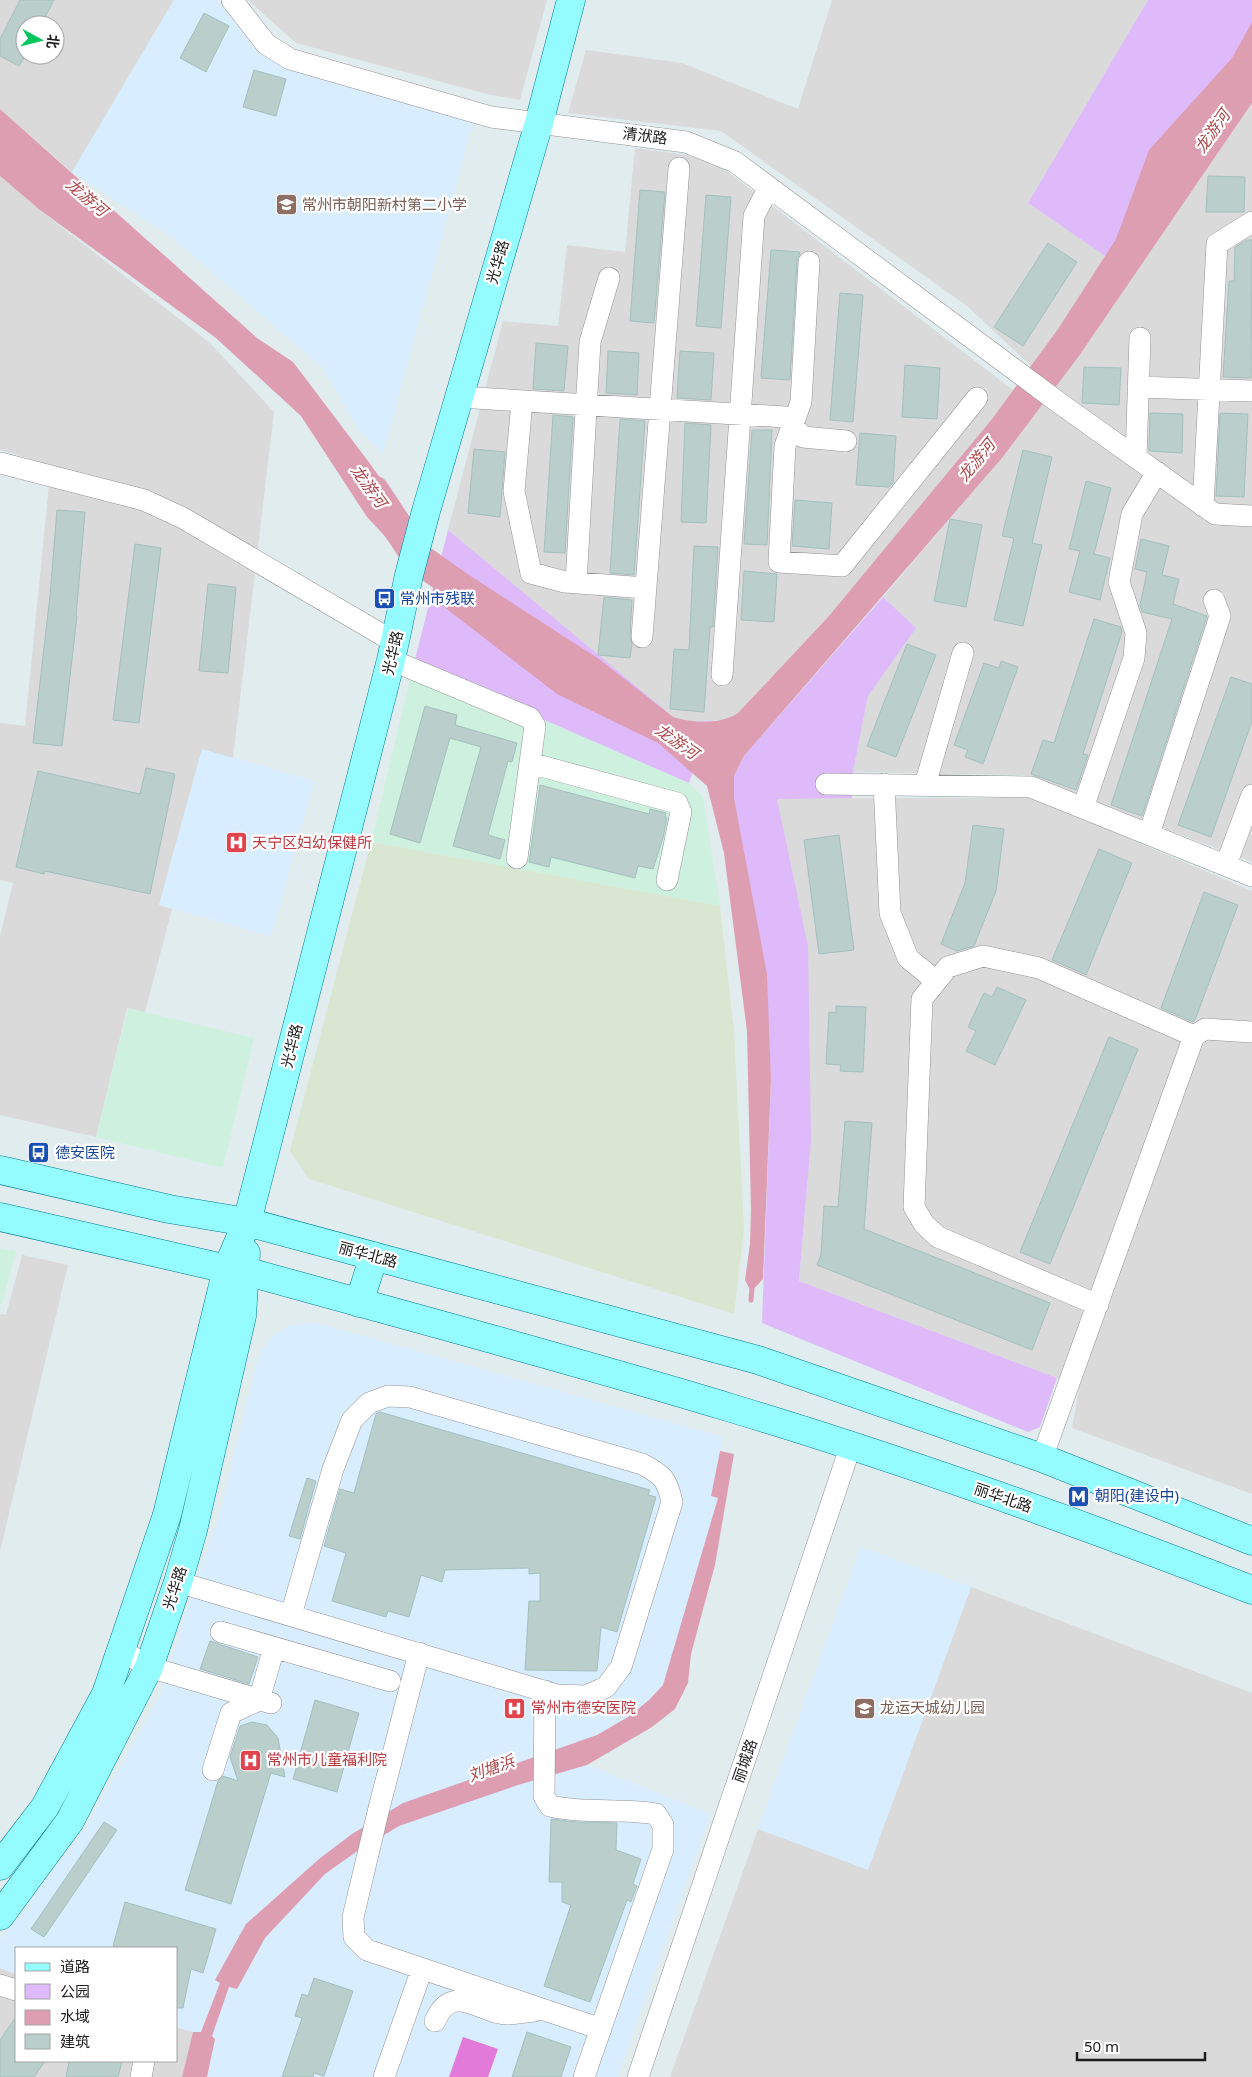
<svg xmlns="http://www.w3.org/2000/svg" width="1252" height="2077" font-family="'Noto Sans','Noto Sans SC',sans-serif">
  <style>
    .residential { fill: #d9dad9; fill-rule: evenodd }
    .commercial { fill: #cef0df }
    .industrial { fill: #d9e7d2 }
    .education { fill: #d8edff }
    .park { fill: #debafb }
    .pitch { fill: #e17ad9 }
    .water { fill: #de9eb2 }
    .lines { fill: none; stroke-linecap: round; stroke-linejoin: round }
    .stream { stroke: #de9eb2; stroke-width: 5 }
    .river { stroke: #de9eb2; stroke-width: 31 }
    .building { fill: #bacecc; stroke: #a3c0bd }
    .minor-casing { stroke: #939393; stroke-width: 22 }
    .major-casing { stroke: #007f93; stroke-width: 29 }
    .minor { stroke: #fff; stroke-width: 21 }
    .major { stroke: #94fbff; stroke-width: 28 }
    .labels { text-anchor: middle; stroke-width: 4.5; stroke-linejoin: round; paint-order: stroke }
    .street-label { font-size: 15px; fill: #1c1c1c; stroke: #fff }
    .education-label { font-size: 15px; fill: #785e54; stroke: #fff; text-anchor: start }
    .transit-label { font-size: 15px; fill: #164399; stroke: #fff; text-anchor: start }
    .health-label { font-size: 15px; fill: #be3a42; stroke: #fff; text-anchor: start }
    .water-label { font-size: 16px; font-style: italic; fill: #af4548; stroke: #fff }
  </style>
  <rect width="100%" height="100%" fill="#e1ecee"/>
  <path class="residential" d="M0,0H174L72,172L0,109ZM25,25H55V55H25Z
    M248,0H547L520,100L487,94L296,43Z
    M832,0H1148L1028,203L1105,256L1058,329L1031,366L967,306L721,131L568,113L586,50L682,63L798,109Z
    M1252,103V862L1025,775L853,772L868,696L915,628L883,597L1002,458L1079,356Z
    M635,148L687,155L724,169L1013,390L992,419L828,617L738,713L727,720L688,722L673,717L599,659L448,530L503,321L558,326L567,245L625,252Z
    M0,176L40,210L210,343L274,412L233,758L202,750L159,905L172,909L145,1012L127,1008L96,1137L0,1115V936L13,883L0,880V723L25,726L51,465L0,450Z
    M1024,794L1252,891V1494L1072,1428L1080,1384L1057,1378L799,1281L811,1141L777,798H1000Z
    M22,1255L68,1265L0,1551V1314L6,1315Z
    M971,1587L1252,1693V2077H670L758,1829L868,1869Z
    M0,1968L16,1974V2061H176V2027L193,2032L182,2077H0Z"/>
  <path class="commercial" d="M414,663L689,783L703,797L720,906L371,842Z
    M128,1008L254,1038L223,1168L96,1137Z
    M0,1248L16,1251L2,1304H0Z"/>
  <path class="industrial" d="M371,842L720,906L734,1031L744,1230L734,1314L309,1179L290,1151Z"/>
  <path class="education" d="M174,0H217L256,50L289,70L473,122L383,453L359,430L323,368L173,238L72,172Z
    M202,749L314,781L271,936L159,905Z
    M316,1323L723,1437L711,1495L718,1498L667,1675L663,1684L649,1700L628,1717L587,1765L710,1814L617,2077H207L215,2039L212,2036L229,1987L237,1989L265,1938L325,1874L356,1852L361,1829L215,1980L220,1982L201,2032H193L176,2027V1948H16V1974L0,1968V1939L87,1826L161,1694L187,1609L222,1507L258,1357L272,1337L292,1325Z
    M861,1547L971,1587L868,1870L758,1829Z"/>
  <path class="park" d="M1148,0H1252V60L1105,256L1028,203Z
    M448,530L673,717L688,722L712,721L689,783L414,663Z
    M883,597L916,628L868,696L853,772L852,798L777,799L808,946L811,1141L799,1281L1057,1378L1040,1427L1028,1432L762,1323L771,1080L734,798V776L744,756Z"/>
  <path class="pitch" d="M463,2037L498,2049L488,2077H449Z"/>
  <path class="water" d="M1252,22V103L1079,356L1002,458L744,756L734,776V798L767,974L771,1080L763,1279L751,1292L745,1280L750,1244L751,1210L747,1031L724,853L707,786L658,743L557,694L431,597L441,557L599,659L673,717C693,723 720,725 738,713L828,617L992,419L1058,329L1116,239L1149,150L1232,58Z
    M0,109L257,338L293,362L371,465L401,508L394,546L367,517L301,416L216,338L40,210L0,176Z
    M720,1451L734,1454L715,1565L691,1654L688,1683L675,1709L652,1727L587,1765L518,1785L399,1826L356,1852L325,1874L265,1938L237,1989L229,1987L212,2036L215,2039L207,2077H182L193,2032H201L220,1983L215,1980L246,1924L319,1859L352,1834L403,1803L597,1735L628,1717L649,1700L663,1685L718,1498L711,1496Z"/>
  <g class="lines">
    <path class="stream" d="M751,1300L752,1287"/>
    <path class="river" d="M374,491L418,558L473,597"/>
  </g>
  <path class="building" d="M20,0H54L41,25H25V56L19,66L0,56V39Z
    M204,13L229,26L206,72L180,58Z
    M254,70L286,79L276,116L243,107Z
    M1208,176L1245,177L1244,212H1206Z
    M640,190L665,192L654,323L630,321Z
    M706,195L731,197L721,328L696,326Z
    M1247,240H1252L1251,378L1223,377L1229,281H1234L1235,247Z
    M1048,243L1077,262L1023,346L994,327Z
    M771,250L800,252L797,261L790,380L761,378Z
    M840,293L863,295L853,422L830,420Z
    M536,343L568,346L564,391L533,389Z
    M608,351L639,353L637,395L606,393Z
    M680,351L714,353L711,400L677,398Z
    M905,365L940,368L937,419L902,417Z
    M1084,367L1121,368L1119,405L1082,403Z
    M1150,413L1183,414L1182,453L1149,451Z
    M1220,413L1248,414L1244,497L1216,496Z
    M553,415L573,417L565,553L544,552Z
    M620,419L645,421L634,575L610,573Z
    M685,423L711,425L706,523L681,522Z
    M752,430H772L767,545L744,544Z
    M860,433L896,436L893,483L889,487L856,485Z
    M474,449L505,452L500,517L468,513Z
    M1023,450L1052,457L1032,543L1042,545L1023,626L994,620L1014,538L1002,536Z
    M1086,481L1111,488L1094,554L1110,558L1100,600L1069,592L1080,551L1069,549Z
    M795,500L832,503L829,549L792,546Z
    M57,510L85,512L76,616H77L62,746L33,743L50,596Z
    M950,519L982,525L966,607L934,601Z
    M1141,539L1169,546L1162,575L1179,579L1173,604L1207,616L1142,816L1111,805L1172,619L1142,612L1140,605L1147,572L1135,569Z
    M135,544L161,548L139,723L113,720Z
    M694,546L718,547L713,627H710L704,712L670,709L674,649L689,650Z
    M744,571L777,574L774,622L741,620Z
    M208,584L236,587L228,673L199,671Z
    M604,597L632,600L630,636L632,644L630,658L598,655Z
    M1094,619L1121,627L1122,632L1083,754L1088,755L1076,790L1031,774L1043,740L1054,743Z
    M907,644L936,655L896,757L867,746Z
    M1001,661L1018,667L983,764L965,757L968,750L954,745L984,663L999,668Z
    M1231,677L1252,684V721L1211,837L1178,825Z
    M425,706L457,715L455,725L517,743L512,762L508,761L488,835L505,840L500,859L453,846L481,747L450,738L420,843L390,834Z
    M146,768L175,774L150,894L45,871L44,874L16,867L38,771L140,794Z
    M540,785L649,814L650,809L666,813L665,818H667L663,838L653,869L638,866L635,878L551,857L549,867L529,862Z
    M973,825L1004,829L996,891L974,946L957,951L941,944L965,883Z
    M839,835L854,950L819,954L804,840Z
    M1099,849L1132,863L1086,975L1052,960Z
    M1204,892L1238,905L1195,1020L1193,1022L1161,1008Z
    M997,987L1026,1000L995,1065L966,1051L976,1031L968,1027L984,993L992,997Z
    M836,1006L866,1007L863,1072L840,1071L841,1065L826,1064L829,1012L836,1013Z
    M1109,1037L1138,1049L1050,1264L1020,1252Z
    M845,1121L872,1123L864,1229L1050,1303L1032,1350L817,1265L821,1255L824,1206L838,1207Z
    M380,1412L650,1490L648,1495L656,1497L617,1632L601,1627L597,1671L525,1670L529,1601H540V1573L529,1574V1568L445,1570L442,1582L421,1575L409,1617L388,1611L386,1617L332,1601L346,1553L324,1546L340,1489L354,1493L376,1414Z
    M307,1478L316,1481L300,1539L289,1536Z
    M210,1641L258,1657L249,1684L200,1669Z
    M315,1700L359,1713L337,1792L293,1779Z
    M252,1722L267,1725L278,1738L285,1777L271,1773L231,1904L185,1890L218,1781L223,1776L238,1781L230,1757L240,1726Z
    M551,1819L576,1822L617,1823L616,1850L641,1859L633,1884L637,1886L631,1902L627,1900L590,2002L544,1986L571,1905L562,1902V1882H549Z
    M104,1822L117,1830L44,1937L31,1929Z
    M125,1902L216,1929L203,1973L191,1969L183,2008H176V1948H121L113,1946Z
    M314,1978L353,1991L324,2076L314,2073L313,2077H282L302,2018L295,2016L302,1994L308,1996Z
    M16,2017V2061H45L34,2077H0V2040Z
    M527,2032L571,2047L561,2077H512Z
    M69,2061H122L118,2077H66Z"/>
  <g class="lines">
    <defs>
      <path id="minor" d="M232,0L266,44L290,59L491,117L686,142L735,162L1058,402L1215,514L1252,516
        M809,262L801,402L785,446L779,562L842,566L977,398
        M1138,387L1252,391
        M459,397L785,417L803,437L846,441
        M522,401L514,491L531,573L565,582L646,588
        M1136,458L1140,338
        M0,463L144,500L183,518L396,643
        M1203,506L1217,244L1252,222
        M576,583L590,342L609,278
        M642,637L679,168
        M391,660L530,718L535,726L517,858
        M722,675L754,216L769,187
        M530,763L677,803L681,812L667,880
        M826,784L1031,787L1252,876
        M884,784L890,913L908,958L936,981
        M925,785L963,653
        M1083,808L1134,658L1136,633L1119,582L1132,514L1157,472
        M1149,834L1220,616L1214,600
        M1226,865L1252,795
        M1098,1305L938,1237L924,1224L914,1207L922,999L948,967L983,956L1039,968L1194,1036
        M1042,1458L1194,1036L1205,1029L1252,1032
        M178,1582L557,1695L586,1696L606,1687L621,1667L672,1502C667,1479 663,1475 642,1464L410,1397L388,1396L369,1403L352,1420L333,1469L291,1615
        M221,1632L390,1681
        M121,1650L149,1667L271,1703
        M419,1653L379,1808L353,1917L354,1937L367,1950L601,2029
        M545,1691L544,1796L550,1806C585,1814 621,1808 656,1814L663,1825V1849L584,2077
        M213,1770L231,1713L259,1700L274,1648
        M0,1985L16,1990
        M435,2021C450,1986 473,2006 499,2013C509,2016 524,2012 534,2011
        M141,2077L144,2061
        M384,2077L422,1969
        M638,2077L851,1445"/>
      <path id="major" d="M0,1170L169,1209L247,1222L758,1360L1042,1458L1252,1541
        M0,1217L227,1269L245,1271C407,1316 570,1359 731,1408C907,1461 1080,1523 1252,1590
        M359,1303L374,1256
        M0,1866L45,1807L106,1694L167,1515L227,1269L247,1222L391,660L409,575L426,511L539,123L571,0
        M0,1916L70,1821L149,1667L178,1582L193,1530L242,1316L246,1253"/>
    </defs>
    <use href="#minor" class="minor-casing"/>
    <use href="#major" class="major-casing"/>
    <use href="#minor" class="minor"/>
    <use href="#major" class="major"/>
  </g>
  <defs>
    <symbol id="school-square" viewBox="-11 -11 22 22"><rect x="-9" y="-9" width="18" height="18" rx="4" fill="#8d6e63" stroke="#fff"/><path d="M0-5L7-2L0 1L-7-2ZM-4 1L0 2.5L4 1V4Q0 6-4 4Z" fill="#fff"/></symbol>
    <symbol id="bus-square" viewBox="-11 -11 22 22"><rect x="-9" y="-9" width="18" height="18" rx="4" fill="#1a4fb4" stroke="#fff"/><path d="M-5-6H5V4H4V6H2V4H-2V6H-4V4H-5ZM-3.5-4V0h7V-4ZM-3.5 1.2v1.5H-2V1.2ZM2 1.2v1.5H3.5V1.2Z" fill="#fff"/></symbol>
    <symbol id="hospital-square" viewBox="-11 -11 22 22"><rect x="-9" y="-9" width="18" height="18" rx="4" fill="#e0444e" stroke="#fff"/><path d="M-5-5h3v3.5h4V-5h3V5h-3V1.5h-4V5h-3Z" fill="#fff"/></symbol>
    <symbol id="metro-square" viewBox="-11 -11 22 22"><rect x="-9" y="-9" width="18" height="18" rx="4" fill="#1a4fb4" stroke="#fff"/><path d="M-5.5 5V-5H-3L0 0L3-5H5.5V5H3V-.5L0 4L-3-.5V5Z" fill="#fff"/></symbol>
  </defs>
  <g fill-rule="evenodd">
    <use href="#school-square" x="274" y="192" width="25" height="25"/>
    <use href="#bus-square" x="372" y="586" width="25" height="25"/>
    <use href="#hospital-square" x="224" y="830" width="25" height="25"/>
    <use href="#bus-square" x="26" y="1140" width="25" height="25"/>
    <use href="#metro-square" x="1066" y="1484" width="25" height="25"/>
    <use href="#hospital-square" x="502" y="1696" width="25" height="25"/>
    <use href="#school-square" x="852" y="1696" width="25" height="25"/>
    <use href="#hospital-square" x="238" y="1748" width="25" height="25"/>
  </g>
  <g class="labels">
    <g class="street-label">
      <text transform="translate(645 136) rotate(7)" y="5">清洑路</text>
      <text transform="translate(498 262) rotate(-74)" y="5">光华路</text>
      <text transform="translate(393 653) rotate(-77)" y="5">光华路</text>
      <text transform="translate(292 1046) rotate(-76)" y="5">光华路</text>
      <text transform="translate(368 1255) rotate(15)" y="5">丽华北路</text>
      <text transform="translate(1003 1498) rotate(19)" y="5">丽华北路</text>
      <text transform="translate(175 1588) rotate(-72)" y="5">光华路</text>
      <text transform="translate(745 1761) rotate(-71)" y="5">丽城路</text>
    </g>
    <g class="education-label">
      <text x="302" y="210">常州市朝阳新村第二小学</text>
      <text x="880" y="1713">龙运天城幼儿园</text>
    </g>
    <g class="transit-label">
      <text x="400" y="604">常州市残联</text>
      <text x="55" y="1158">德安医院</text>
      <text x="1095" y="1501">朝阳(建设中)</text>
    </g>
    <g class="health-label">
      <text x="252" y="848">天宁区妇幼保健所</text>
      <text x="531" y="1713">常州市德安医院</text>
      <text x="267" y="1765">常州市儿童福利院</text>
    </g>
    <g class="water-label">
      <text transform="translate(1212 131) rotate(-55)" y="6">龙游河</text>
      <text transform="translate(87 197) rotate(40)" y="6">龙游河</text>
      <text transform="translate(976 460) rotate(-51)" y="6">龙游河</text>
      <text transform="translate(369 486) rotate(54)" y="6">龙游河</text>
      <text transform="translate(677 741) rotate(35)" y="6">龙游河</text>
      <text transform="translate(491 1768) rotate(-20)" y="6">刘塘浜</text>
    </g>
  </g>
  <rect x="15" y="1947" width="162" height="115" fill="#ffffff" stroke="#a4a4a4"/>
  <rect x="25" y="1963" width="25" height="8" fill="#94fbff" stroke="#a4a4a4"/>
  <text x="60" y="1972" font-size="15" fill="#1c1c1c">道路</text>
  <rect x="25" y="1984" width="25" height="15" fill="#debafb" stroke="#a4a4a4"/>
  <text x="60" y="1997" font-size="15" fill="#1c1c1c">公园</text>
  <rect x="25" y="2010" width="25" height="15" fill="#de9eb2" stroke="#a4a4a4"/>
  <text x="60" y="2022" font-size="15" fill="#1c1c1c">水域</text>
  <rect x="25" y="2034" width="25" height="15" fill="#bacecc" stroke="#a4a4a4"/>
  <text x="60" y="2047" font-size="15" fill="#1c1c1c">建筑</text>
  <g transform="translate(40 40) rotate(97)"><circle r="24" fill="#ffffff" stroke="#a4a4a4"/>
  <path d="M0-4L9 19L0 12L-9 19Z" fill="#00c75d"/>
  <text y="-8" font-size="14" font-weight="bold" text-anchor="middle" fill="#1c1c1c">北</text>
  </g>
  <path d="M1077 2052v8h128v-8" fill="none" stroke="#1c1c1c" stroke-width="2.5"/>
  <text x="1084" y="2052" font-size="15" fill="#1c1c1c" stroke="#ffffff" stroke-width="4" paint-order="stroke">50 m</text>
</svg>
